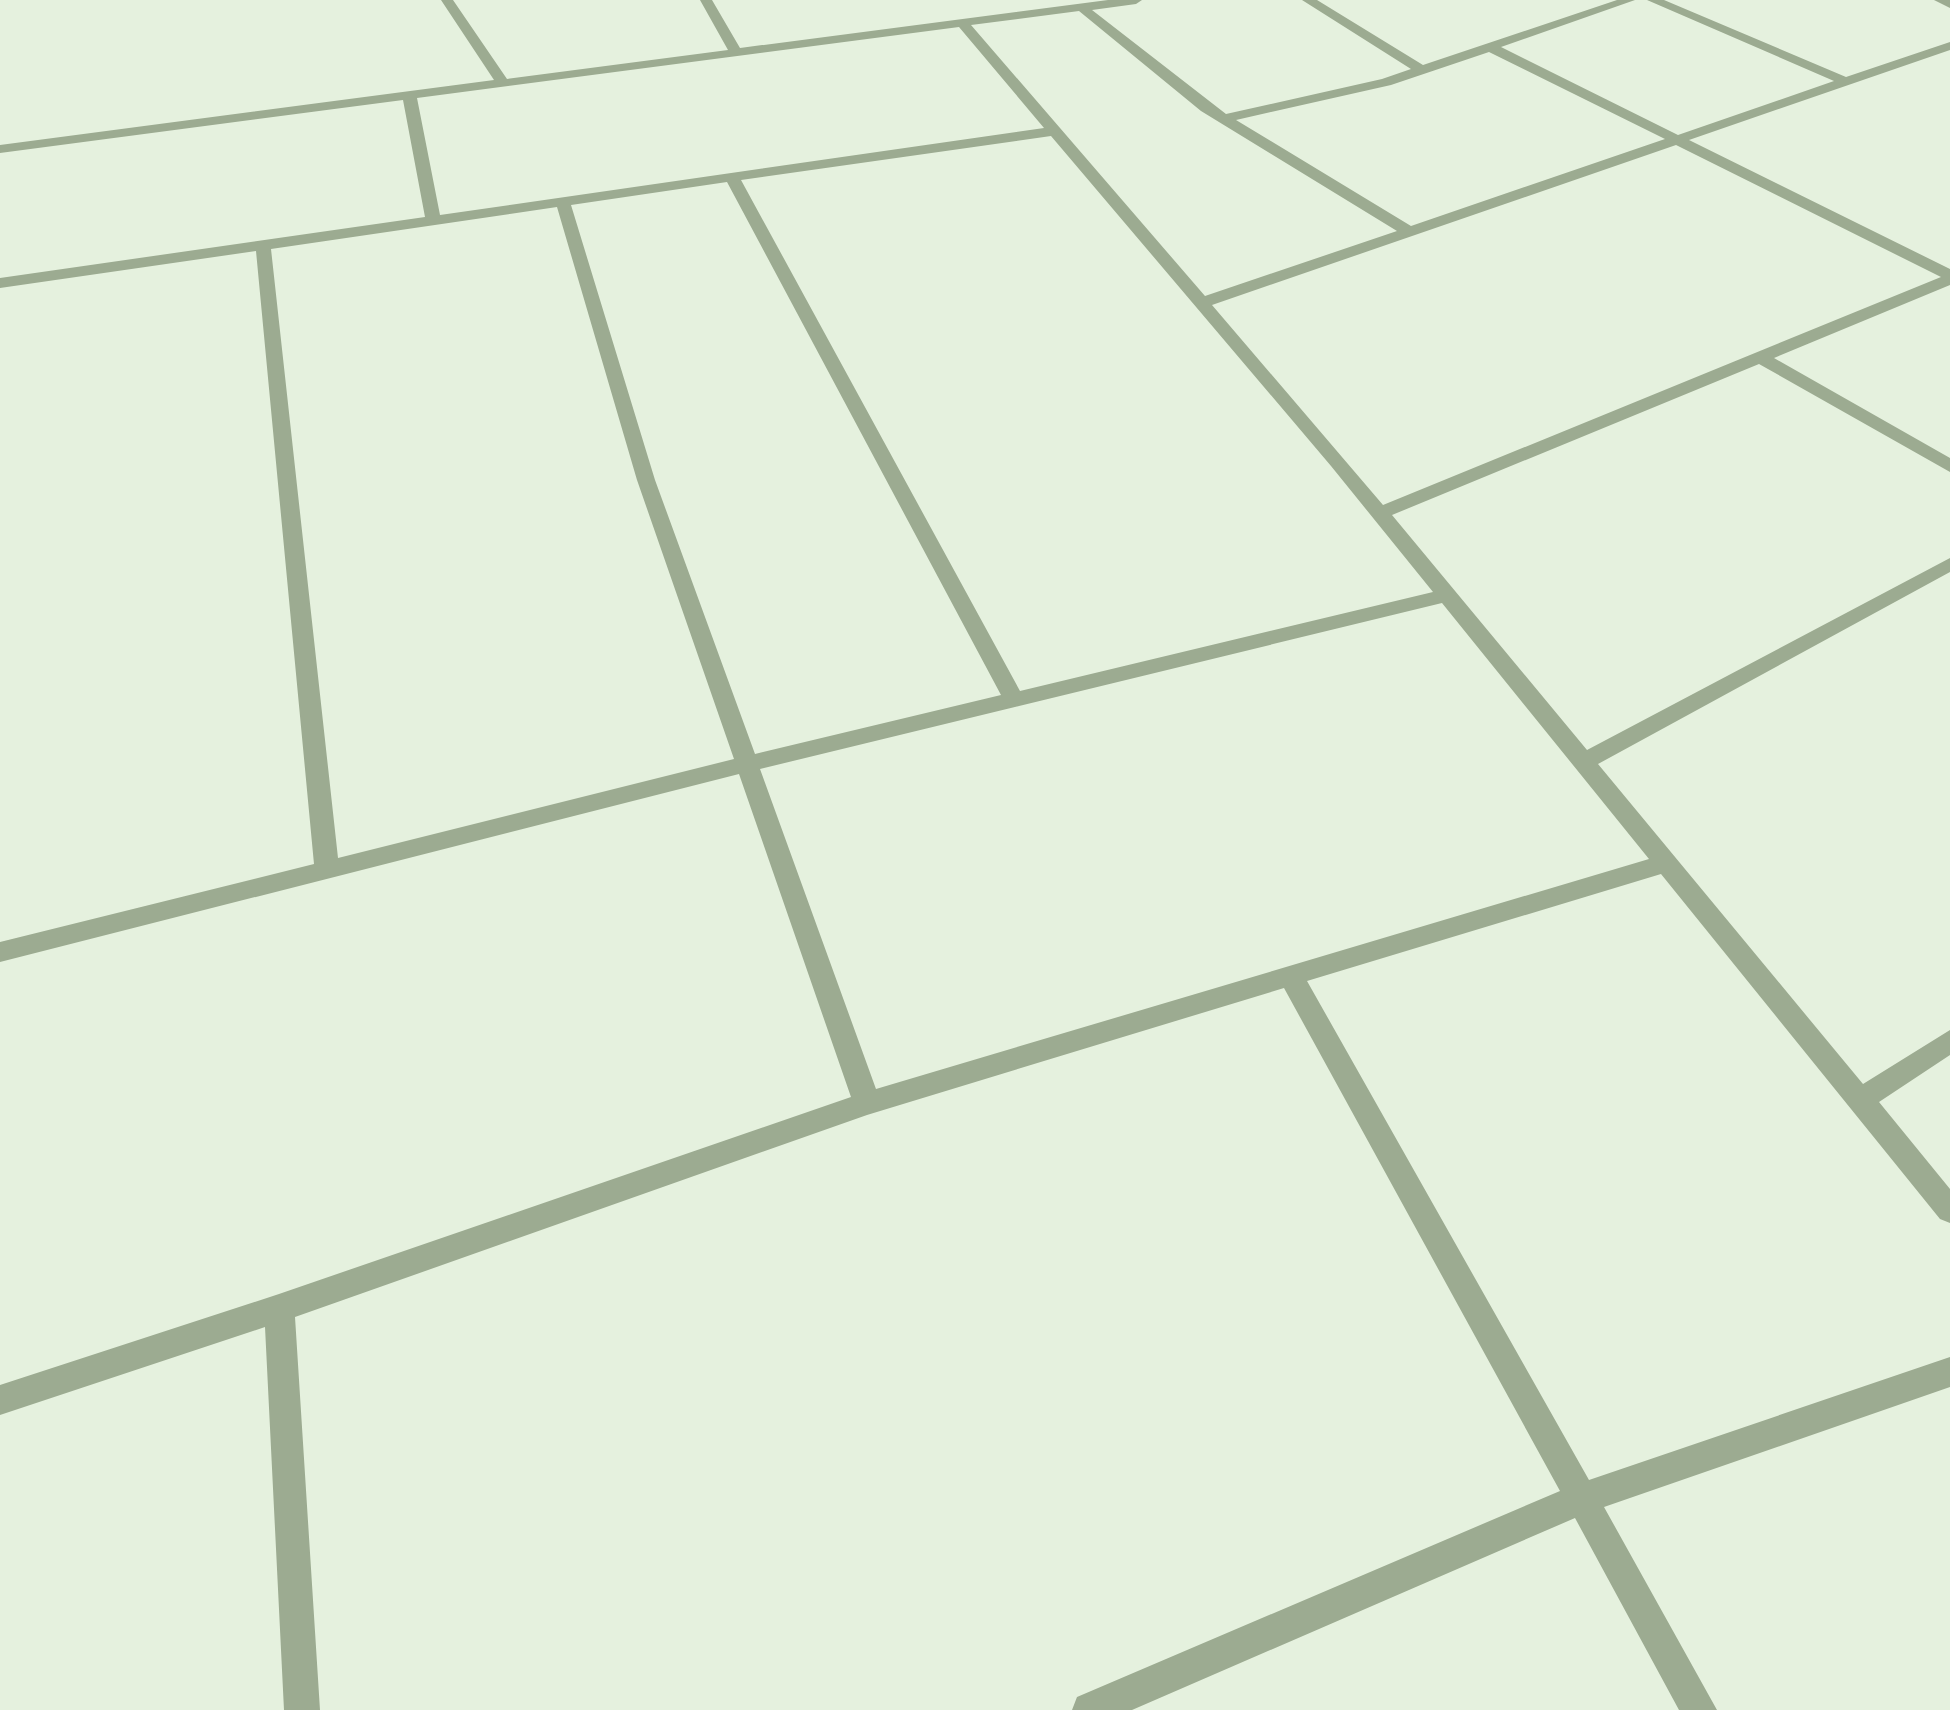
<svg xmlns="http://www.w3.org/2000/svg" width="1950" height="1710" font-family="'PT Sans Narrow',sans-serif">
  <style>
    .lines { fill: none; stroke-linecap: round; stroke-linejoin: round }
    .minor { fill: #9cab91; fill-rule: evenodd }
  </style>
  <rect width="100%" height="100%" fill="#e5f1de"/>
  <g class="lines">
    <path class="minor" d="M441,0H453L507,79L728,50L700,0H712L740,48L1108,0H1142L1136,4L1092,10L1226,114L1382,79L1411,69L1302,0H1317L1423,65L1617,0H1635L1501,47L1678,135L1834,81L1647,0H1664L1846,77L1950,42V50L1689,140L1950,269V285L1774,358L1950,458V472L1759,364L1392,515L1587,750L1950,558V572L1598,764L1863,1084L1950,1030V1055L1879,1102L1950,1189V1223L1940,1219L1661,874L1307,981L1589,1480L1950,1357V1387L1604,1507L1717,1710H1679L1575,1518L1132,1710H1072L1077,1697L1560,1491L1284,988L867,1115L295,1317L320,1710H284L265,1327L0,1415V1385L279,1294L851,1097L739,774L0,962V942L314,864L256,251L0,288V278L425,217L403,100L0,153V145L494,80ZM1079,11L1201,111L1397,231L1205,296L971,25ZM959,27L1044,128L440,215L417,98ZM1489,52L1665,139L1411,226L1236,120L1391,85ZM1051,136L1331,466L1433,592L1020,691L741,180ZM1676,145L1941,277L1383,505L1212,305ZM727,182L1001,695L755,754L655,480L571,205ZM557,207L637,480L734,759L338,858L271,249ZM1442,603L1649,859L876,1089L760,769Z
      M1934,0H1950V8Z"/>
  </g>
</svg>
